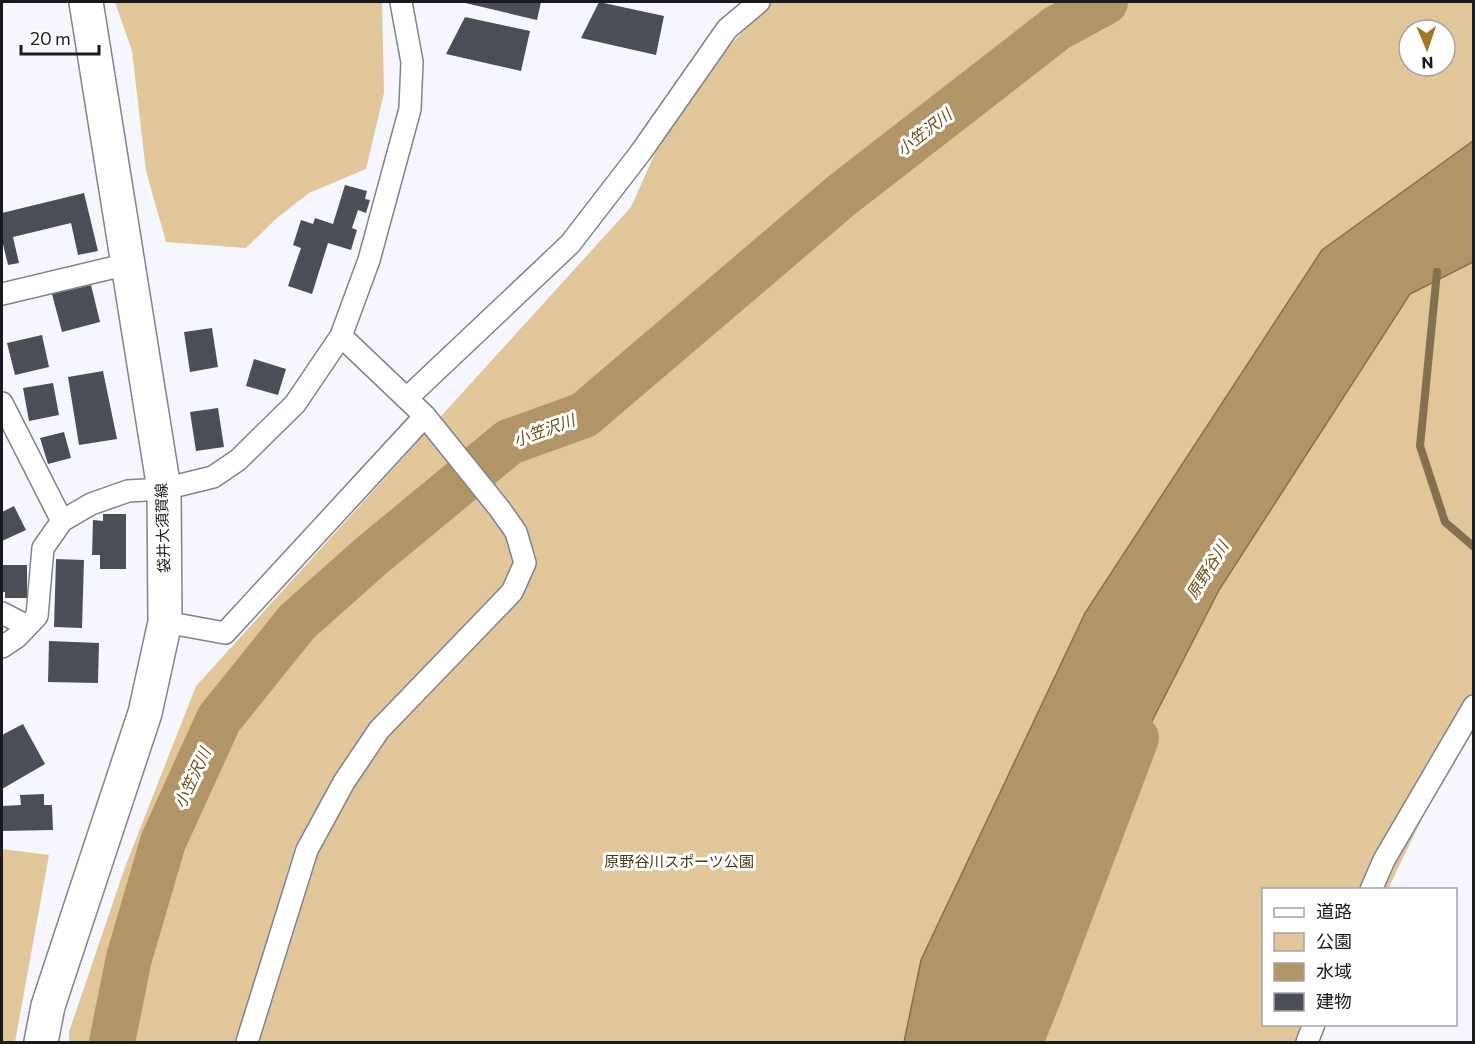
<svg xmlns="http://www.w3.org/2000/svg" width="1475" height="1044" font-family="Commissioner,'Noto Sans JP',sans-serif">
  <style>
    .green { fill: #e1c69a; fill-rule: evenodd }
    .water { fill: #b29567; stroke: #847051; stroke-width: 1.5 }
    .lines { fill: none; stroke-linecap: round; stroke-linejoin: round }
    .stream { stroke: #847051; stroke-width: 8 }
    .river { stroke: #b29567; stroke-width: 46 }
    .building { fill: #4c4e57 }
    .minor-casing { stroke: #81828d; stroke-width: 24 }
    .primary-casing { stroke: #81828d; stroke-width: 36 }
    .minor { stroke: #fff; stroke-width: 21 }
    .primary { stroke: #fff; stroke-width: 33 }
    .labels { text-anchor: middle; stroke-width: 6; stroke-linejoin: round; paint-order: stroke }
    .street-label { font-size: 15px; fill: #1a1a1e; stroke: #fff }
    .park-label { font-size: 15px; fill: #4c3710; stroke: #fff }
    .water-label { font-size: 16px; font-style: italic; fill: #6c4e16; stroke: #fff }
  </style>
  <rect width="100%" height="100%" fill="#f6f7fe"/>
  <path class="green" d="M115,2H382L384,93L366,169L309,193L277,218L246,248L166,242L146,171L132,51Z
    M772,2H1473V713L1388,889L1264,890V1024L1323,1025L1315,1042H69V1032L125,867L196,686L631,207L681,95ZM1409,30H1445V66H1409Z
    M2,849L49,855L15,1042H2Z"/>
  <path class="water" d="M1473,141V262L1410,294L1219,590L1078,866L1031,1042H904L921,960L1085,613L1322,250Z"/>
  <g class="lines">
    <path class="stream" d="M1437,272L1420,446L1445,522L1474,547"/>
    <path class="river" d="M112,1042L129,958L163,842L219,719L297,622L370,557L509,442L584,415L842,195L1057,28L1105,2
      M1020,1042L1039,995L1136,738"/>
  </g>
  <path class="building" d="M461,2H541L537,20Z
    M599,2L664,16L656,55L581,38Z
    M465,17L530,31L521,71L446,54Z
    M345,185L367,191L365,199L370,200L366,213L358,210L352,228L357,230L351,250L328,243L312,294L288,286L301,248L293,245L301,220L313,224L315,218L333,224Z
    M84,193L98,251L78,255L71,223L13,237L19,263L8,265L2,240V213Z
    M91,285L100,322L62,332L52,294Z
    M212,328L218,367L190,372L184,332Z
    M42,335L49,367L15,375L7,343Z
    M254,359L286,369L278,395L246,386Z
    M103,371L117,439L79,445L68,377Z
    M53,383L59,415L29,421L23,388Z
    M218,408L224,447L196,451L190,412Z
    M64,432L71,458L48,464L40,438Z
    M14,506L26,530L2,541V512Z
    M103,514H126V569H100V555H92L93,520L103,521Z
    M56,559L84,560L82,628L54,627Z
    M2,565H27V598H5V592H2Z
    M49,641L99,643L98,683L48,682Z
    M23,724L45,764L2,789V735Z
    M44,794V805H52L53,830L2,831V806L21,805L20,795Z"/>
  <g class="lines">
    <defs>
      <path id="minor" d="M2,294L128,264
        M407,398L570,244L641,152L727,29L759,2
        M2,403L62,521
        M2,613L27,626
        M165,622L225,633L425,416
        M2,647L17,637L37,616L43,548L62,521L91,504L128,491L164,489L213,477L238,460L295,404L341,336L369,260L410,109L412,62L401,2
        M1371,890L1384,860L1474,706
        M247,1042L307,850L344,782L379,730L512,592L525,563L516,532L499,508L425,416L341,336
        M1307,1042L1314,1024"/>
      <path id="primary" d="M41,1042L48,1006L145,713L165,622L164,489L86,2"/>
    </defs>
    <use href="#minor" class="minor-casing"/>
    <use href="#primary" class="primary-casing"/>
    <use href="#minor" class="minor"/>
    <use href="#primary" class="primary"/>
  </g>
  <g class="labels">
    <g class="street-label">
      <text transform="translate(163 528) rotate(-92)" y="5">袋井大須賀線</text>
    </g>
    <g class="park-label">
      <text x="679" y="867">原野谷川スポーツ公園</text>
    </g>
    <g class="water-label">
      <text transform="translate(924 132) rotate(-38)" y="6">小笠沢川</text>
      <text transform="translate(544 430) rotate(-20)" y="6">小笠沢川</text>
      <text transform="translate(1207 570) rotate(-58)" y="6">原野谷川</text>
      <text transform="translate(192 778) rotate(-65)" y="6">小笠沢川</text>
    </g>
  </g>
  <rect width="1475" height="1044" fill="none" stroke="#1a1a1e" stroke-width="6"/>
  <rect x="1262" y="888" width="195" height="138" fill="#ffffff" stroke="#a3a3a5" stroke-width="1.5"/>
  <rect x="1274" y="908" width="30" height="9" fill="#ffffff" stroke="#a3a3a5" stroke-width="1.5"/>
  <text x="1316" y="918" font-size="18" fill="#1a1a1e">道路</text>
  <rect x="1274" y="933" width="30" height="18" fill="#e1c69a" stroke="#a3a3a5" stroke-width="1.5"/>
  <text x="1316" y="948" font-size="18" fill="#1a1a1e">公園</text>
  <rect x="1274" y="963" width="30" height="18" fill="#b29567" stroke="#a3a3a5" stroke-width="1.5"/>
  <text x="1316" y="978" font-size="18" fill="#1a1a1e">水域</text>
  <rect x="1274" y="993" width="30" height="18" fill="#4c4e57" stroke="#a3a3a5" stroke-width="1.5"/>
  <text x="1316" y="1008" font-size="18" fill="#1a1a1e">建物</text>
  <g transform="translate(1427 48) rotate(178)"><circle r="28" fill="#ffffff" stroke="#a3a3a5" stroke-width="1.5"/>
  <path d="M0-4.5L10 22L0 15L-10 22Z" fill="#a27727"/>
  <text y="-9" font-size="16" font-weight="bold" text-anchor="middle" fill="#1a1a1e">N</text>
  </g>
  <path d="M21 45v9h78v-9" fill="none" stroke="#1a1a1e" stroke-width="3"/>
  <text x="30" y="45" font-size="18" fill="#1a1a1e" stroke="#ffffff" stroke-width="4.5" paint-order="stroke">20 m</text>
</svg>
